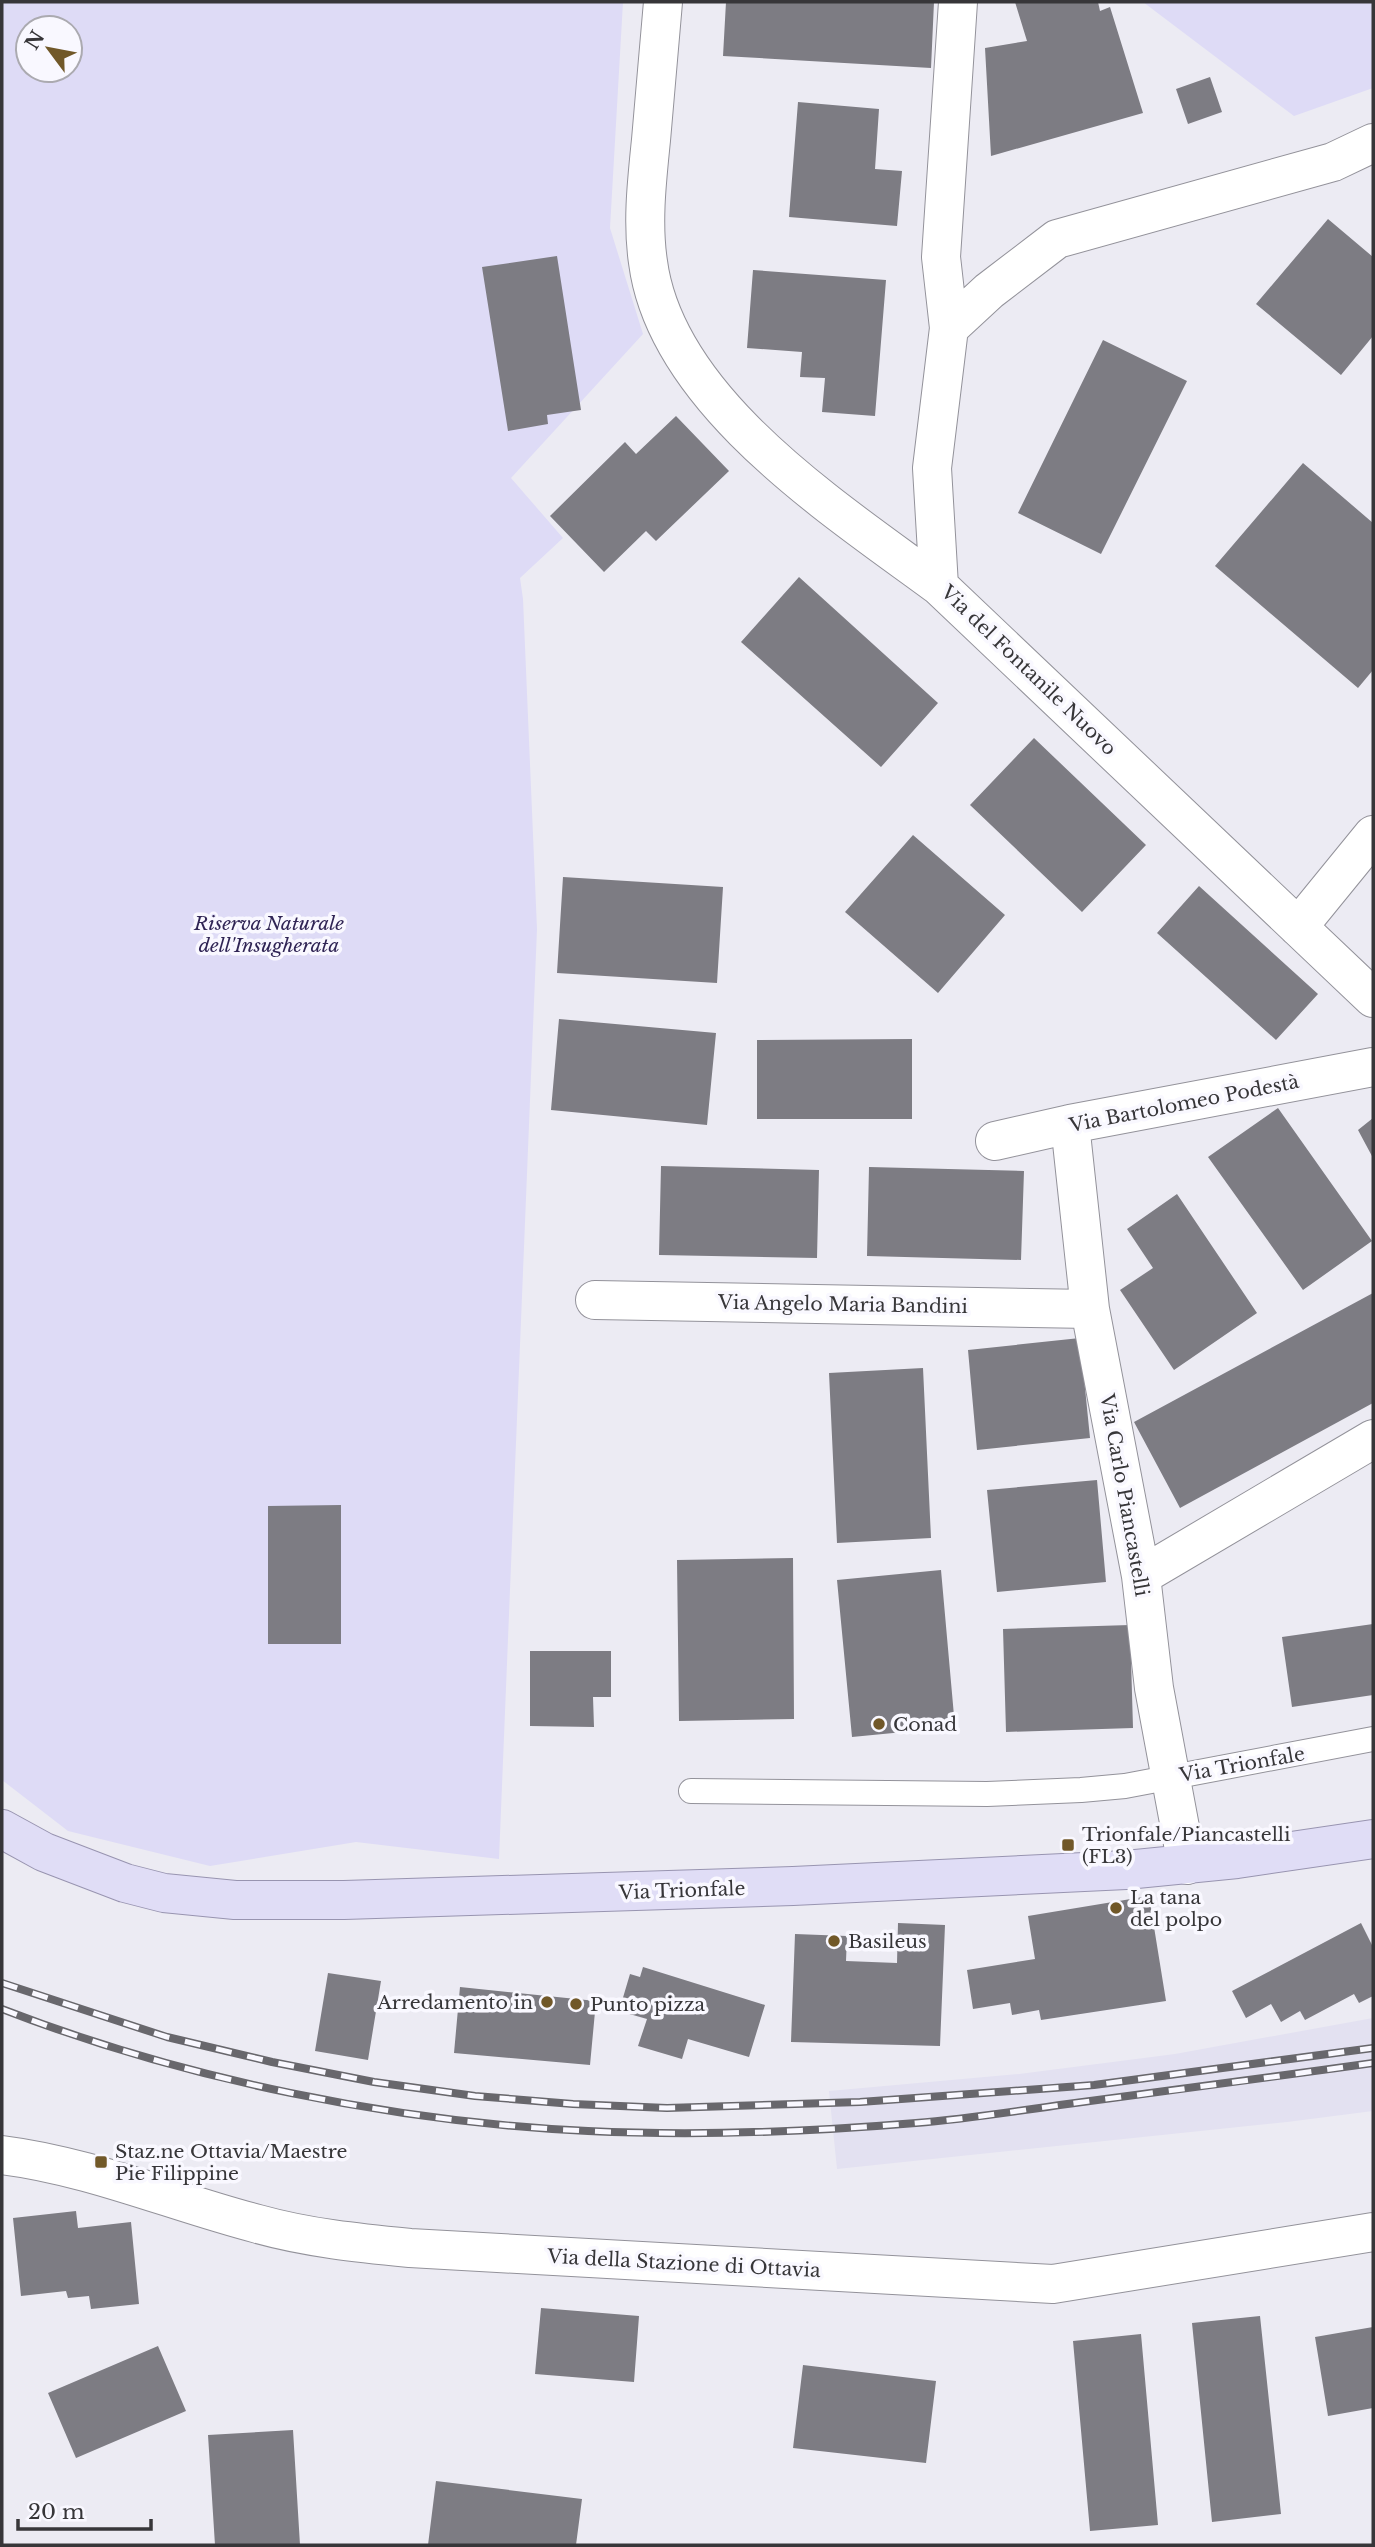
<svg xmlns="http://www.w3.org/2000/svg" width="1375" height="2547" font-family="'Libre Baskerville',serif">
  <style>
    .built { fill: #e3e1f1 }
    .green { fill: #dedbf6; fill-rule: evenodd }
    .building { fill: #7d7c83 }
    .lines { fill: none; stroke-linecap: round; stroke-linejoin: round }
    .service-casing { stroke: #93929a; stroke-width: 26 }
    .minor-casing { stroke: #93929a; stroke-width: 40 }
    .primary-casing { stroke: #9894b0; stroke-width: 40 }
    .service { stroke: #fff; stroke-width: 24 }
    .minor { stroke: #fff; stroke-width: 38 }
    .primary { stroke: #e0ddf6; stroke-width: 38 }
    .rail-casing { stroke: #68676c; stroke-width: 8 }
    .rail { stroke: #f9f8ff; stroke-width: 5; stroke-dasharray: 16; stroke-linecap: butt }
    .poi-dot { fill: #715829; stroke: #f9f8ff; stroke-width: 2.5 }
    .labels { text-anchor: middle; stroke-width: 7; stroke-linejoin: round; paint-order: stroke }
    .street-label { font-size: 19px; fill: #373639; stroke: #f9f8ff }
    .park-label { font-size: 19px; font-style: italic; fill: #302555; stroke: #f9f8ff }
    .poi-label { font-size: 19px; fill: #373639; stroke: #f9f8ff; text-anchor: start }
  </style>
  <rect width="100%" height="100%" fill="#ecebf3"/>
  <path class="built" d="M1373,2018V2111L1287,2122L837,2169L829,2091L1019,2074L1175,2054Z"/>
  <path class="green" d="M2,2H623L610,228L643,334L511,478L563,538L520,578L523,599L537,929L499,1859L356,1842L210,1866L68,1831L2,1780ZM28,28H70V70H28Z
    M1143,2H1373V88L1294,116Z"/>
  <path class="building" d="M726,2H934L931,68L723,56Z
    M1015,2H1098L1100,11L1110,7L1143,113L991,156L985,48L1027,41Z
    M1210,77L1222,112L1188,124L1176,89Z
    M798,102L879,109L875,169L902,171L897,226L789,217Z
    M1328,219L1373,257V336L1341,375L1256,304Z
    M557,256L581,410L547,415L548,424L508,431L482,267Z
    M753,270L886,280L875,416L822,412L825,378L800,377L802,352L747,348Z
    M1103,340L1187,381L1101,554L1018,513Z
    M676,416L729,471L656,541L646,531L604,572L550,516L625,442L636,454Z
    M1303,463L1373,523V670L1358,688L1215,566Z
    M799,577L938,703L881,767L741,642Z
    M1034,738L1146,845L1082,912L970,805Z
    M913,835L1005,915L938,993L845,912Z
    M563,877L723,887L717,983L557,973Z
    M1199,886L1318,994L1276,1040L1157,933Z
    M559,1019L716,1033L707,1125L551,1110Z
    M912,1039V1119H757V1040Z
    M1278,1108L1372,1241L1303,1290L1208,1157Z
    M1373,1118V1158L1358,1130Z
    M661,1166L819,1170L817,1258L659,1255Z
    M869,1167L1024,1171L1021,1260L867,1256Z
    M1177,1194L1257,1313L1174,1370L1120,1290L1153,1268L1127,1229Z
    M1373,1293V1403L1180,1508L1134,1422Z
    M1080,1338L1090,1438L977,1450L968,1350Z
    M923,1368L931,1538L837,1543L829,1373Z
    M1097,1480L1106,1582L997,1592L987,1490Z
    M341,1505V1644H268V1506Z
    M793,1558L794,1719L679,1721L677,1560Z
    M941,1570L955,1727L852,1737L837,1580Z
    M1373,1624V1695L1292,1707L1282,1637Z
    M1130,1625L1133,1728L1006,1732L1003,1629Z
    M530,1651H611V1697H593L594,1727L530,1726Z
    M1149,1896L1166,2001L1041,2020L1039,2010L1012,2015L1010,2003L973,2009L967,1970L1035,1959L1028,1916Z
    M898,1923L945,1925L940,2046L791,2042L795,1934L847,1936L846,1961L897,1963Z
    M1361,1923L1373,1947V1996L1359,2003L1354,1994L1305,2020L1300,2011L1281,2022L1271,2004L1246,2018L1232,1991Z
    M643,1967L765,2005L749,2057L688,2039L682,2059L638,2046L647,2019L619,2011L630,1974L640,1977Z
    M328,1973L381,1981L368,2060L315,2051Z
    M460,1987L596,2001L590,2065L454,2053Z
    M76,2211L78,2228L131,2222L139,2304L91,2309L89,2296L68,2298L66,2291L21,2296L13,2218Z
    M541,2308L639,2316L634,2382L535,2374Z
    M1260,2316L1281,2514L1212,2522L1192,2323Z
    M1373,2327V2408L1328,2416L1315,2337Z
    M1141,2334L1158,2525L1090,2531L1073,2341Z
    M158,2346L186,2411L76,2458L48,2393Z
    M803,2365L936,2381L926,2463L793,2448Z
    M293,2430L300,2545H215L208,2435Z
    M436,2481L582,2499L576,2545H428Z"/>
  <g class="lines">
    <defs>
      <path id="service" d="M691,1791L987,1794L1081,1790L1125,1786L1373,1739"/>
      <path id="minor" d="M663,2C659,48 655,94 651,140C647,180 642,222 648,262C666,401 835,509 939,586
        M1373,143L1333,162L1057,239L989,291L949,328L932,468L939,586L1373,998
        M949,328L941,257L958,2
        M1298,927L1373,835
        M1070,1124L1090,1309L1141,1576L1154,1688L1187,1865
        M995,1141L1070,1124L1373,1067
        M595,1300L1090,1309
        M1141,1576L1373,1439
        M2,2155C90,2166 173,2202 258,2224C308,2238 359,2243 410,2248L1053,2284L1373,2232"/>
      <path id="primary" d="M2,1829L44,1852L125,1883L164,1893L235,1900H344L793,1886L1126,1870L1237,1859L1373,1839"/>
    </defs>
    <use href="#service" class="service-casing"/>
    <use href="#minor" class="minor-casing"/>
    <use href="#primary" class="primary-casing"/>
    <use href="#service" class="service"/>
    <use href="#minor" class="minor"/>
    <use href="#primary" class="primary"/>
    <defs>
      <path id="rail" d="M2,1983L167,2037L272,2062L374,2082L475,2096L573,2104L667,2108L860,2102L1094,2085L1373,2048
        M2,2009C183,2079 394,2122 588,2131C697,2136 807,2132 916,2123C969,2119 1023,2110 1075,2103C1175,2090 1274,2077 1373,2063"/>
    </defs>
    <use href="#rail" class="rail-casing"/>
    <use href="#rail" class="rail"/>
  </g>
  <g class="poi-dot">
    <circle cx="879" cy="1724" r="7"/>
    <rect x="1061" y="1838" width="14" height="14" rx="3.5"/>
    <circle cx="1116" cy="1908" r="7"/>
    <circle cx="834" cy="1941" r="7"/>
    <circle cx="547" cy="2002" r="7"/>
    <circle cx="576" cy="2004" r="7"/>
    <rect x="94" y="2155" width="14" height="14" rx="3.5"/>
  </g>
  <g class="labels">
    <g class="street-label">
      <text transform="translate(1029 670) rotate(44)" y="7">Via del Fontanile Nuovo</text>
      <text transform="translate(1184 1103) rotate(-11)" y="7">Via Bartolomeo Podestà</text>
      <text transform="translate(843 1304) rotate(1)" y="7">Via Angelo Maria Bandini</text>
      <text transform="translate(1125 1495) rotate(80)" y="7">Via Carlo Piancastelli</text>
      <text transform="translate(1242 1764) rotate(-10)" y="7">Via Trionfale</text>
      <text transform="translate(682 1890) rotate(-2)" y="7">Via Trionfale</text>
      <text transform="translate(684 2263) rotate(3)" y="7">Via della Stazione di Ottavia</text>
    </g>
    <g class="park-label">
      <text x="269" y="930">Riserva Naturale<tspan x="269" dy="22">dell'Insugherata</tspan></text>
    </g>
    <g class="poi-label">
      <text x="893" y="1731">Conad</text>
      <text x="1082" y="1841">Trionfale/Piancastelli<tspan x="1082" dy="22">(FL3)</tspan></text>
      <text x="1130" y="1904">La tana<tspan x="1130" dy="22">del polpo</tspan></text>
      <text x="848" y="1948">Basileus</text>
      <text x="533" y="2009" text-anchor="end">Arredamento in</text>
      <text x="590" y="2011">Punto pizza</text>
      <text x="115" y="2158">Staz.ne Ottavia/Maestre<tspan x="115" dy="22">Pie Filippine</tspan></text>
    </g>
  </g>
  <rect width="1375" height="2547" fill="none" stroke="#373639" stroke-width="7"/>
  <g transform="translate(49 49) rotate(302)"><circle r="33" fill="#f9f8ff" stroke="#abaab0" stroke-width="2"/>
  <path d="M0-5L12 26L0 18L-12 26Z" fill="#715829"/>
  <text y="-10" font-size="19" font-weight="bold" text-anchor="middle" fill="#373639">N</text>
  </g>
  <path d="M18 2519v10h133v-10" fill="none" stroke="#373639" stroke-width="3.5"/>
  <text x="28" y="2519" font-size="21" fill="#373639" stroke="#f9f8ff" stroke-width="5" paint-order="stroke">20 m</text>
</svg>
